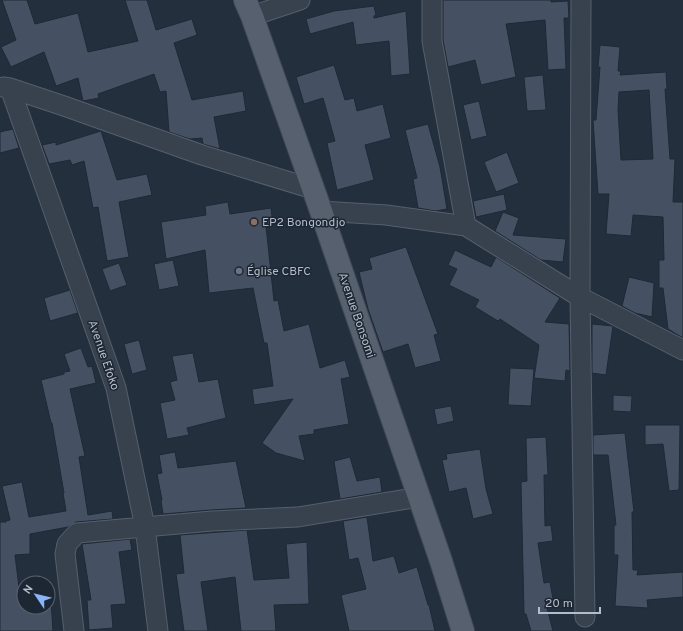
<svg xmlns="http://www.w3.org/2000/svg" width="683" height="631" font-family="Overpass,sans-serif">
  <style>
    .building { fill: #455162; stroke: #1f2835; fill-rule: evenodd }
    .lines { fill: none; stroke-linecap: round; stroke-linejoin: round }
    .street-casing { stroke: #565f6c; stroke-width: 21 }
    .primary-casing { stroke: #414a57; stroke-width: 24 }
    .street { stroke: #38414e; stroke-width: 19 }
    .primary { stroke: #56606e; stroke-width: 22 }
    .education-dot { fill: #8d6e63; stroke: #1d2633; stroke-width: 1.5 }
    .worship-dot { fill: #6b7280; stroke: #1d2633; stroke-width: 1.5 }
    .labels { text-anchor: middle; stroke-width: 3; stroke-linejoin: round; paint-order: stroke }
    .poi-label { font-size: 12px; fill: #b4bcc9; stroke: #1d2633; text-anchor: start }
    .street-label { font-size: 12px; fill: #b4bcc9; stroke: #1d2633 }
  </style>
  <rect width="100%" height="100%" fill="#242f3e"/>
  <path class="building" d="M2,0H27L35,24L78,13L88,52L138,41L125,0H147L156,30L192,19L197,35L174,43L192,100L243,91L246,111L214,117L220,149L203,144L202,138L190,139L169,132L166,91L160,92L154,74L98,94L99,98L83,101L78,78L56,86L44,52L11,67L1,47L16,40Z
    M443,0H551V2L568,1L569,18H564L566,69L548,70L545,20L506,24L516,77L481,85L475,60L448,67L443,40Z
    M374,6L376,15L374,16V18L406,11L410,74L391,76L389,41L356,45L353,22L310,34L306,19L334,11Z
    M600,45L620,47L618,71H621L620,75L666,72L667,89H665L670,159H675L673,202H683V338L668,329L663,288H659V260H664L663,217L633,215L631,236L606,234L609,194H598L593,120H596L600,67H598ZM649,90L653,159L621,160L618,110L619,92Z
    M334,65L345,100L354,98L357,111L383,104L391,138L365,145L374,180L337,190L327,143L335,141L323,98L304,104L296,77Z
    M543,75L546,110L527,111L524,77Z
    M479,101L487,136L471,140L463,105Z
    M428,124L440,167L447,209L436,211L418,208L413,179L417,178L405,130Z
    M13,129L19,148L0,153V132Z
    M101,131L117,180L147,174L152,195L119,202L129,257L107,261L98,207L93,208L84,161L72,165L70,160L49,164L42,145L56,142V145Z
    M507,152L519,183L496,192L484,162Z
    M504,194L507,210L476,217L473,201Z
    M228,202L230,214L271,208L273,225L266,226L274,301L278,300L284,331L309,324L320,368L345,360L350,377L341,379L349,424L314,430V434L299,436L305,461L276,453L262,443L293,399L254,405L252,389L273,386L267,343H264L253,288L209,293L205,250L166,259L161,222L206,215L205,206Z
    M503,212L519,218L513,235L566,239L563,262L541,260L495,231Z
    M406,247L438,334L434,335L441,361L415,368L408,344L383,352L368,309L359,272L372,269L369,258Z
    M455,250L491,267L496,257L560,298L545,322L569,324L570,371L566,370L565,381L534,378L539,345L500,319L498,321L475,307L479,300L449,285L457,269L448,265Z
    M173,260L179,286L159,290L154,264Z
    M119,263L127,285L110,291L102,269Z
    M629,277L654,283L652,317L635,313L622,306Z
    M70,290L78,313L50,321L44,298Z
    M592,324L613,326L606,375L592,373Z
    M139,340L147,370L132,374L124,344Z
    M81,348L88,367L92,366L96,383L70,389L85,456L79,457L88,515L112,511L113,519L76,522L68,527L30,534V554L15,555L21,603H24V607H48V601L51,600L53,631H0V522H6V521L10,520L2,486L22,482L29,517L66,511L63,493H64L52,423H51L41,380L64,374V372L70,371L64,354Z
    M193,353L199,382L218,379L226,418L187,428L189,435L167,439L160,403L175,400L170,382L177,380L172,356Z
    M510,368L534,369L531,406L508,405Z
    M613,395L632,396L631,412L613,411Z
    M451,406L454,421L437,425L434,409Z
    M645,425H680L679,490L669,491L663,444L645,445Z
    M625,433L634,512H632L633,570H638L637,575L683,572V597L647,600L648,608L615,606L618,555H614V525H616L608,455H593V435Z
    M546,437L548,475H544L545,526L551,525L553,541L538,543L544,583L550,582L553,599L545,600L553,631H531L526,614H524L521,482L527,481L526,438Z
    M480,449L486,489L493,514L473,519L466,488L449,492L442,460L447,459L446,454Z
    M175,452L178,468L236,461L246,508L211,510L163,514L161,501L162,500L157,474L162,473L159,455Z
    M350,457L357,481L380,477L382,492L340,499L334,461Z
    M367,517L373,561L394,556L399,573L417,567L428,605H429L435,631H349L341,595L366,589L358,558L349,560L343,521Z
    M247,530L254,580L289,578L286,544L307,542L309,604L274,605L276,631H241L235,577L201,582L208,631H184L176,574L184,573L180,535Z
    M130,539L132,550L119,552L126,604L111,605L113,628L89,630L87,600H91L82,544Z"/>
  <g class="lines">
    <defs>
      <path id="street" d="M432,0V41L466,226
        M581,0L580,297L585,617
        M252,16L300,0
        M3,87L10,88L64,106L202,155L313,189
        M10,88L116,388L145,527L158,631
        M321,211L386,215L466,226L580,297L683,350
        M74,631L65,554L67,544L77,533L212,521L298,517L419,497"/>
      <path id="primary" d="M245,0L252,16L321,211L441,561L463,631"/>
    </defs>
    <use href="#street" class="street-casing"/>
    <use href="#primary" class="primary-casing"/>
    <use href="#street" class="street"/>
    <use href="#primary" class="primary"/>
  </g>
  <circle class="education-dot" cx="254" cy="222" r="4"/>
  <circle class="worship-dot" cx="239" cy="271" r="4"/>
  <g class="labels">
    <g class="poi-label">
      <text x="262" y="226">EP2 Bongondjo</text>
      <text x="247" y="275">Église CBFC</text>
    </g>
    <g class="street-label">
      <text transform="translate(357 315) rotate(71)" y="4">Avenue Bonsomi</text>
      <text transform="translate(104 355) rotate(71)" y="4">Avenue Efoko</text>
    </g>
  </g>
  <g transform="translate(36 595) rotate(305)"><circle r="19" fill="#1d2633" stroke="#59626f"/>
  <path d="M0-3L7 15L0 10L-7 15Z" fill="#8ab4f8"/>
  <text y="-6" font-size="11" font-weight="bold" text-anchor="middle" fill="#b4bcc9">N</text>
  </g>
  <path d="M539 607v6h61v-6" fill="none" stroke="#b4bcc9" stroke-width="2"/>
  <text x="545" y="607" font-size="12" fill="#b4bcc9" stroke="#1d2633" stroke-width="3" paint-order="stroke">20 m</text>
</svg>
